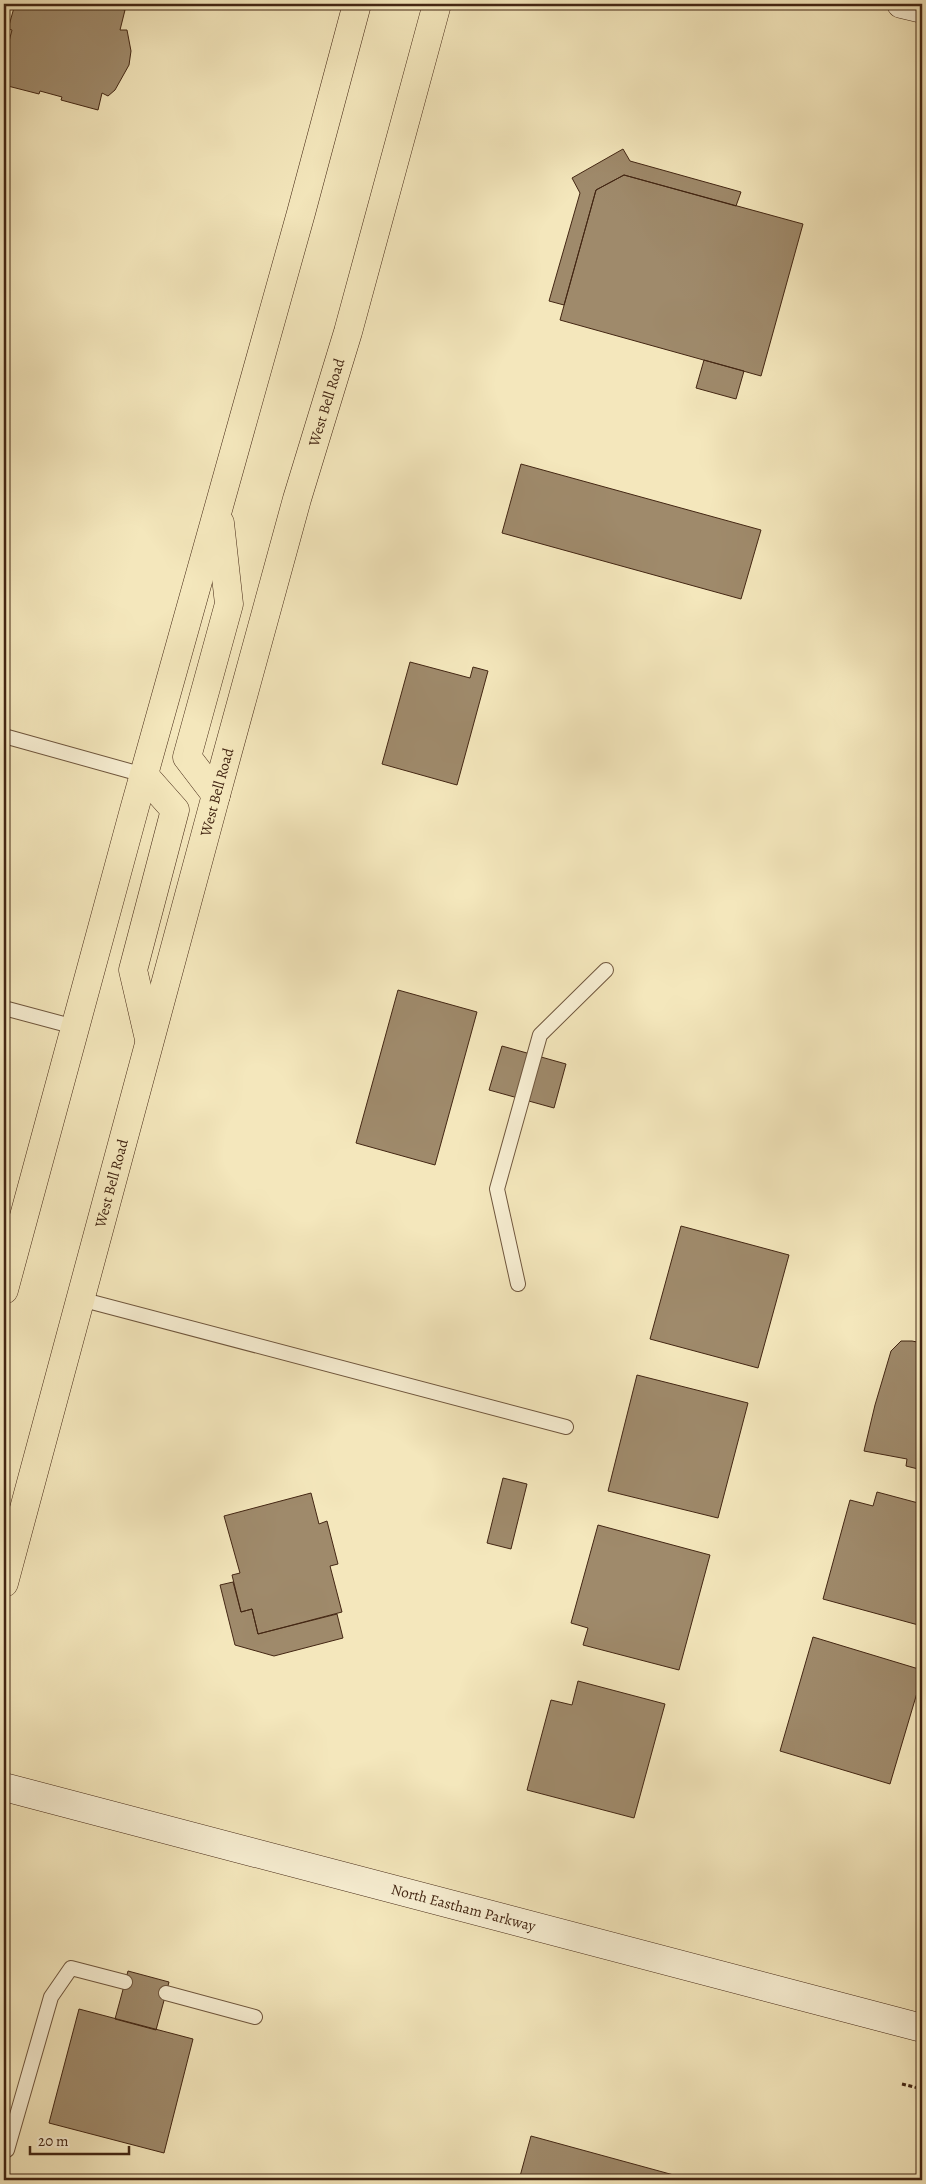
<svg xmlns="http://www.w3.org/2000/svg" width="926" height="2184" font-family="Alegreya,serif">
  <style>
    .building { fill: #9f8a6b; stroke: #432613 }
    .lines { fill: none; stroke-linecap: round; stroke-linejoin: round }
    .lane-casing { stroke: #6f563d; stroke-width: 16 }
    .secondary-casing { stroke: #432613; stroke-width: 29 }
    .primary-casing { stroke: #432613; stroke-width: 29 }
    .path { stroke: #432613; stroke-width: 3; stroke-dasharray: 4 2.5; stroke-linecap: butt }
    .lane { stroke: #f8efd3; stroke-width: 14 }
    .secondary { stroke: #f8efd3; stroke-width: 28 }
    .primary { stroke: #f4e7bc; stroke-width: 28 }
    .labels { text-anchor: middle; stroke-width: 4; stroke-linejoin: round; paint-order: stroke }
    .street-label { font-size: 15px; fill: #432613; stroke: #f8efd3 }
  </style>
  <rect width="100%" height="100%" fill="#f4e7bc"/>
  <filter id="stains"><feTurbulence type="fractalNoise" baseFrequency=".004" numOctaves="4"/><feColorMatrix values="0 0 0 0 .2 0 0 0 0 .09 0 0 0 0 .02 0 0 0 .5 -.17"/></filter>
  <radialGradient id="worn" r=".72"><stop offset=".6" stop-color="#630" stop-opacity="0"/><stop offset="1" stop-color="#630" stop-opacity=".3"/></radialGradient>
  <path class="building" d="M15,4H101L125,10L120,30H127L131,51L129,65L115,90L108,96L102,93L98,110L61,100L62,97L40,91L39,94L4,85V48L7,49L12,30L8,29Z
    M623,149L630,161L741,192L736,206L624,175L596,190L564,305L549,301L580,193L572,178Z
    M624,175L803,224L761,376L560,320L596,190Z
    M704,360L744,371L736,399L696,388Z
    M521,464L761,530L741,599L502,533Z
    M410,662L470,678L473,667L488,671L457,785L382,764Z
    M398,990L477,1012L435,1165L356,1143Z
    M502,1046L566,1064L554,1108L489,1090Z
    M681,1226L789,1255L758,1368L650,1339Z
    M901,1341H912L922,1343V1470L906,1466L907,1459L864,1451L875,1405L891,1351Z
    M637,1375L748,1403L718,1518L608,1491Z
    M503,1478L527,1484L511,1549L487,1543Z
    M877,1492L922,1504V1626L823,1599L850,1500L873,1506Z
    M311,1493L319,1524L327,1521L338,1564L330,1566L342,1612L258,1634L252,1609L241,1612L232,1575L240,1573L224,1516Z
    M598,1525L710,1555L679,1670L583,1645L588,1628L571,1623Z
    M233,1582L241,1612L252,1609L258,1634L337,1614L343,1638L274,1656L235,1645L220,1585Z
    M813,1637L922,1670V1676L890,1784L780,1751Z
    M578,1681L665,1704L634,1818L527,1790L551,1700L572,1705Z
    M128,1971L169,1982L156,2030L115,2019Z
    M79,2009L193,2039L164,2153L49,2123Z
    M531,2136L692,2180H519Z"/>
  <g class="lines">
    <defs>
      <path id="lane" d="M4,736L144,775
        M4,1008L75,1027
        M518,1284L497,1189L540,1035L606,970
        M80,1299L566,1427
        M166,1993L255,2017
        M7,2150L51,1997L71,1968L125,1982"/>
      <g id="secondary">
        <path d="M901,4L922,9"/>
        <path id="s1" d="M4,1787L922,2028"/>
      </g>
      <g id="primary">
        <path d="M144,775L175,810L133,970L149,1039"/>
        <path d="M216,795L187,757L229,604L220,523"/>
        <path d="M4,1290L134,810L301,213L357,4"/>
        <path id="s2" d="M4,1583L216,795L297,499L348,332L437,4"/>
      </g>
    </defs>
    <use href="#lane" class="lane-casing"/>
    <use href="#secondary" class="secondary-casing"/>
    <use href="#primary" class="primary-casing"/>
    <path class="path" d="M902,2084L922,2089"/>
    <use href="#lane" class="lane"/>
    <use href="#secondary" class="secondary"/>
    <use href="#primary" class="primary"/>
  </g>
  <g class="labels">
    <g class="street-label">
      <text dy="5" stroke="none"><textPath href="#s2" startOffset="1224">West Bell Road</textPath></text>
      <text dy="5" stroke="none"><textPath href="#s2" startOffset="819">West Bell Road</textPath></text>
      <text dy="5" stroke="none"><textPath href="#s2" startOffset="414">West Bell Road</textPath></text>
      <text dy="5" stroke="none"><textPath href="#s1" startOffset="475">North Eastham Parkway</textPath></text>
    </g>
  </g>
  <rect width="926" height="2184" fill="none" stroke="#f4e7bc" stroke-width="20"/>
  <rect x="5" y="5" width="916" height="2174" fill="none" stroke="#432613" stroke-width="2.5"/>
  <rect x="10" y="10" width="906" height="2164" fill="none" stroke="#432613"/>
  <path d="M30 2146v8h99v-8" fill="none" stroke="#432613" stroke-width="2.5"/>
  <text x="38" y="2146" font-size="15" fill="#432613" stroke="#f8efd3" stroke-width="4" paint-order="stroke">20 m</text>
  <rect width="100%" height="100%" filter="url(#stains)"/>
  <rect width="100%" height="100%" fill="url(#worn)"/>
</svg>
